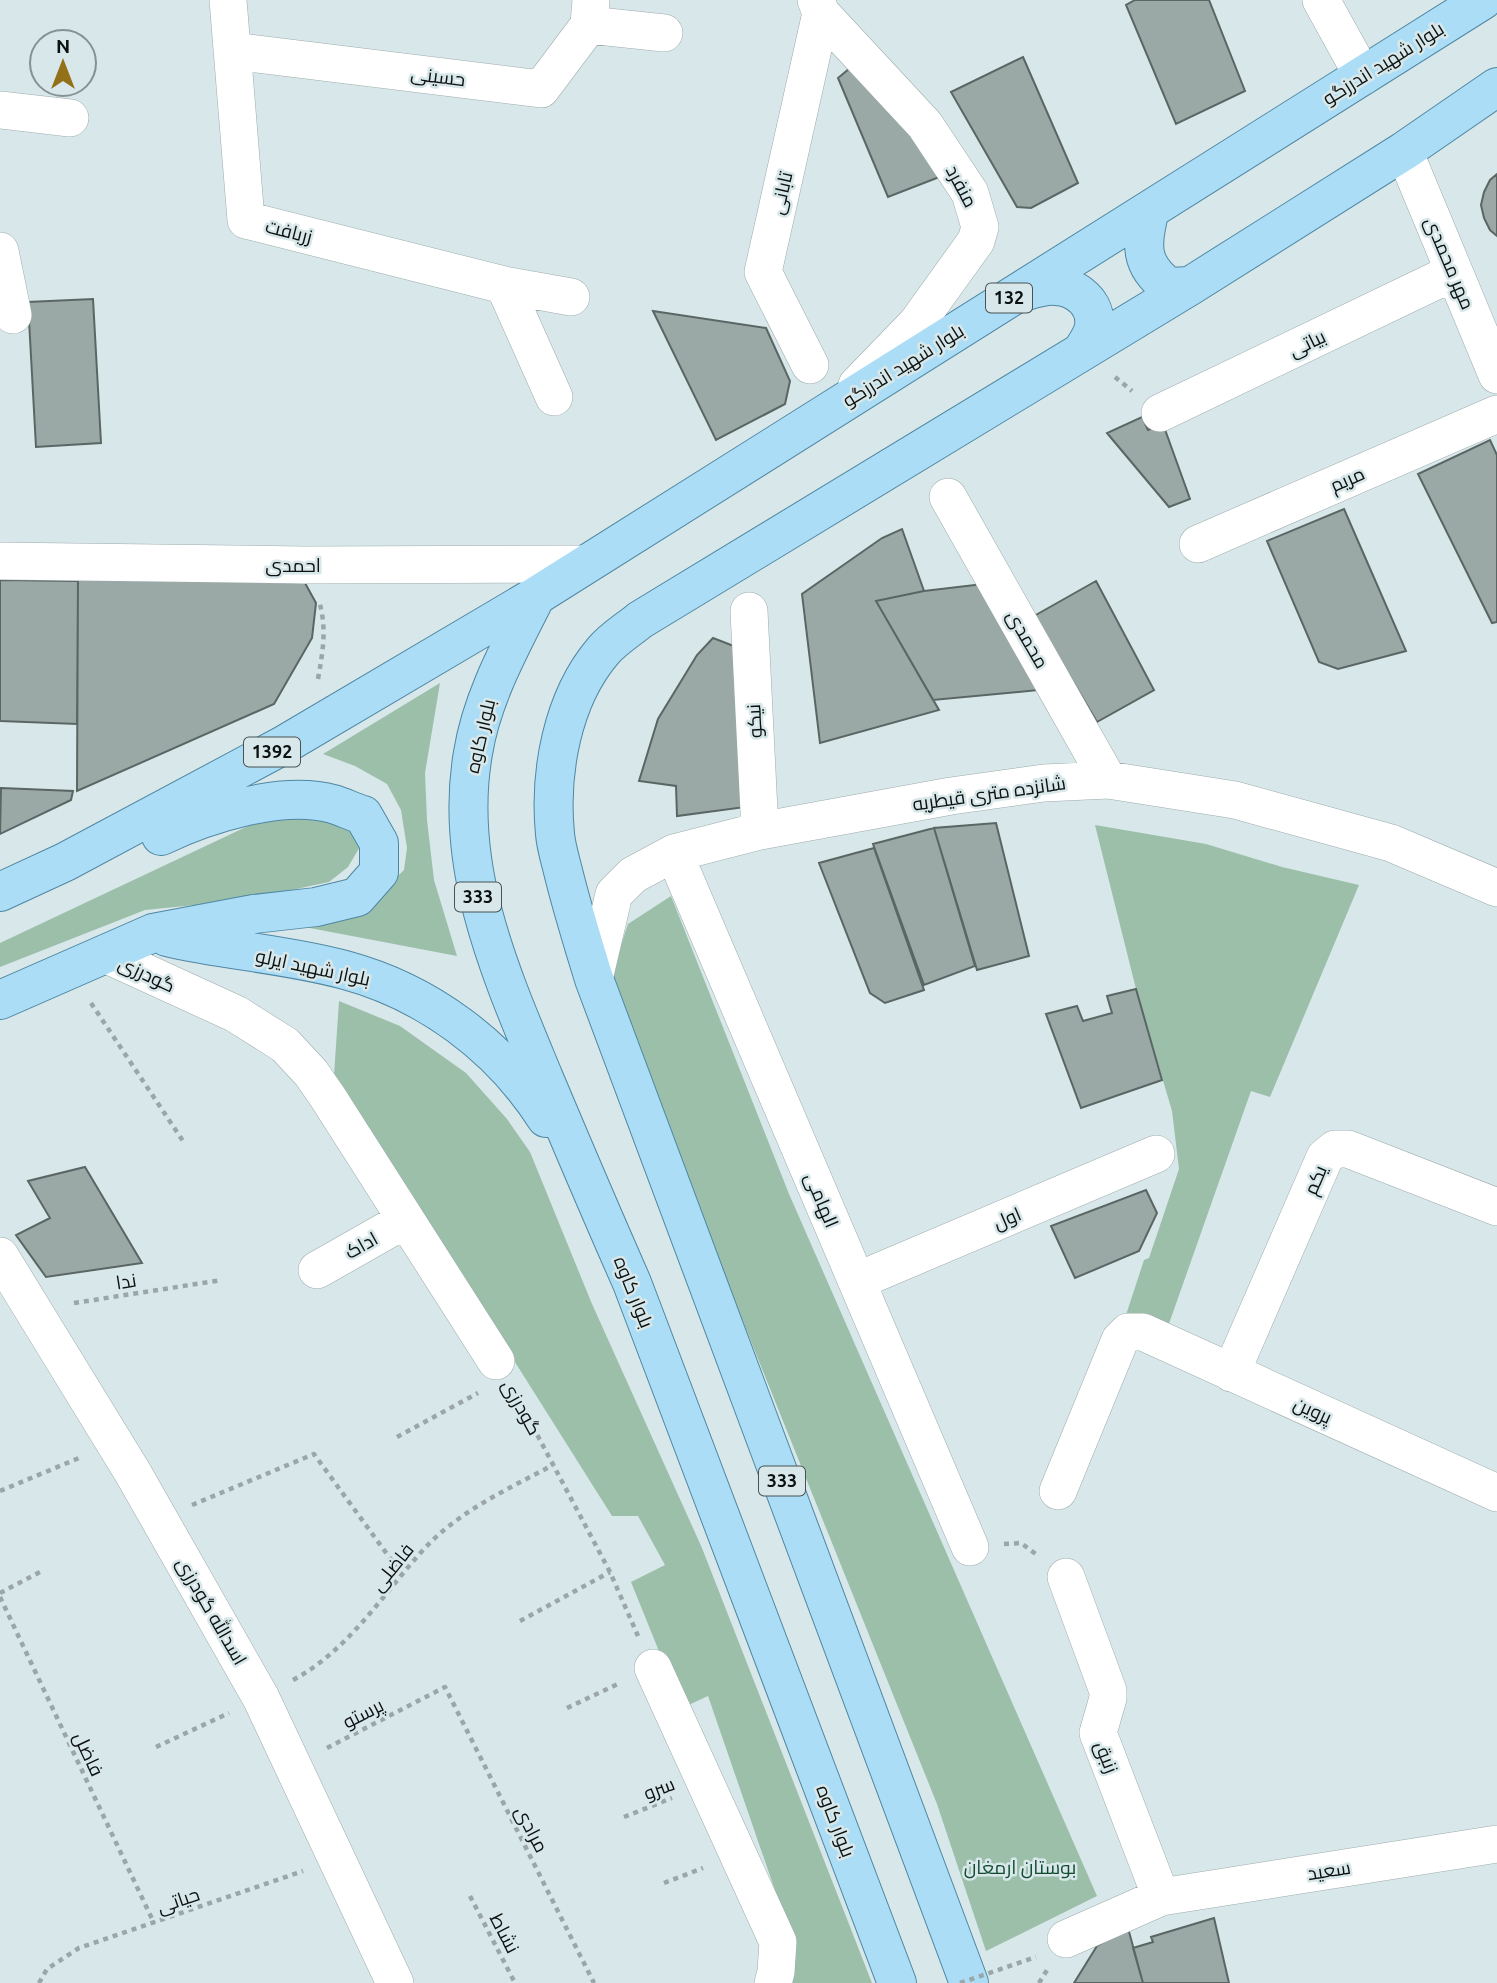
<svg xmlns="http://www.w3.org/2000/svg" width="1497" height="1983" font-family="Ubuntu,Cairo,sans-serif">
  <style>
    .green { fill: #9cbfaa }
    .building { fill: #9ba9a6; stroke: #5a6664; stroke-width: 2 }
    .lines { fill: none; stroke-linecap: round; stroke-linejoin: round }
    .minor-casing { stroke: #9dabad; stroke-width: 38 }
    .major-casing { stroke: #4f87a2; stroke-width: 40 }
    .path { stroke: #9aa6a8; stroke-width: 4.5; stroke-dasharray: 5 5; stroke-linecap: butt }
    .minor { stroke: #fff; stroke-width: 37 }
    .major { stroke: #abddf6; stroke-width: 38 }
    .path-bridge { stroke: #9aa6a8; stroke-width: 4.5; stroke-dasharray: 5 5; stroke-linecap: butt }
    .labels { text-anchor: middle; stroke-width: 5; stroke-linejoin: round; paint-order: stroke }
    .shield { fill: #d8e7e9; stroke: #495152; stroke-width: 2 }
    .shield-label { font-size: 18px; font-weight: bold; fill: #0c1111 }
    .street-label { font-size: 19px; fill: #0c1111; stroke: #d8e7e9 }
    .park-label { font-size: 19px; fill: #104b30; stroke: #d8e7e9 }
  </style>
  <rect width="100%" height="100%" fill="#d8e7e9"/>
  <path class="green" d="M440,683L425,773L427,820L434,880L457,956L294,925L368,905L404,870L407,848L401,810L387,784L355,766L323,754Z
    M280,811L341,816L361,845L348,867L329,882L245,900L145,910L0,967V943Z
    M1095,825L1206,844L1282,867L1359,885L1270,1097L1251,1091L1165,1335L1124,1321L1144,1260L1149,1258L1179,1169L1172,1111L1136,989Z
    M671,896L789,1194L1097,1896L986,1951L937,1804L670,1140L612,972L628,924Z
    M339,1001L400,1026L466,1073L507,1119L530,1152L592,1304L702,1548L872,1983H792L788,1928L708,1696L682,1708L631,1582L665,1565L638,1516H612L334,1075Z"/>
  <path class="building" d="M1135,0H1209L1245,91L1176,124L1126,5Z
    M1023,57L1078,183L1031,208L1017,207L951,92Z
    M855,64L947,174L888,197L838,78Z
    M1497,174V236L1490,230L1484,218L1481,205L1484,192L1490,180Z
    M93,299L101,443L36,447L28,302Z
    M653,311L766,328L790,381L785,404L716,440Z
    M1142,417L1148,430L1163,424L1190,499L1169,507L1107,433Z
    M1490,440L1497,455V622L1492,623L1418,474Z
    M1344,509L1406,651L1338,669L1319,662L1267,541Z
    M902,529L924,591L876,601L939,710L820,743L802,594L882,538Z
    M78,575L305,583L316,603L312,638L274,704L77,791Z
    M0,580L78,581L77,724L0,721Z
    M1096,581L1154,690L1097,722L1034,616Z
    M983,584L1039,690L933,700L876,601L924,591Z
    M713,638L744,650L753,806L677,816L676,786L639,781L658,719L697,655Z
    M1,788L73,791L71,800L0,834Z
    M996,823L1029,956L977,970L934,828Z
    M934,828L975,966L924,985L873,844Z
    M874,848L924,990L885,1003L870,993L819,863Z
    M1136,989L1162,1080L1081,1108L1046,1014L1077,1006L1083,1021L1112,1013L1107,996Z
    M85,1167L142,1263L46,1277L16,1235L50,1218L28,1181Z
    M1146,1190L1157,1213L1139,1251L1075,1278L1051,1226Z
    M1214,1918L1229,1983H1143L1133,1948L1153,1942L1151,1937Z
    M1128,1928L1143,1983H1074L1097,1946Z"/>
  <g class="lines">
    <defs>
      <path id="minor" d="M228,0L246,220L504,285L571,297
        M816,0L821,13L925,125L970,193L980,227L976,241L917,323L857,385
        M1321,0L1363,76
        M589,25L664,33
        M232,51L541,89L589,25L591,0
        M0,110L70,118
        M1404,151L1497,375
        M0,251L13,315
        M504,285L554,397
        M810,365L763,272L821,13
        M1160,413L1454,272
        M948,497L1108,780
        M1198,544L1497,414
        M0,561L304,565L587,564
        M749,611L760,831
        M674,853L970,1547
        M105,954L236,1014L285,1045L311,1073L327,1096L496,1361
        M594,979L614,894L633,875L674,853L760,831L951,796L1044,783L1108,780L1235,800L1391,843L1497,888
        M0,1256L133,1473L261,1698L395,1983
        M317,1270L405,1220
        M857,1281L1156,1154
        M1231,1373L1325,1157L1335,1149H1348L1497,1207
        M1058,1491L1120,1340L1128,1332H1143L1497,1493
        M1066,1577L1108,1691V1698L1098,1733L1161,1897
        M653,1668L778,1942L776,1972L773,1983
        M1066,1939L1161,1897L1497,1844"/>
      <path id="major" d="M1150,210C1141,244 1139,265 1169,287L1190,286
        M1023,292C1033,289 1045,285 1056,286C1076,287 1097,303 1094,326C1093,335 1087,343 1082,351
        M536,596C511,646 482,697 473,753C453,868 501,974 544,1078C573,1147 602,1215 632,1283L897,1983
        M0,892L65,862L282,746L536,596L1483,0
        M167,937C226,951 287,954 345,970C427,992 500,1046 546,1118
        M0,1000L153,933L254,914L316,907L357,897L379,872V843L363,815C353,812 343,807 333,804C282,790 207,814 161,836
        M969,1983L594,979C583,943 572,908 563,871C560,859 556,846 555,834C549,773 562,699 603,651C613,639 628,630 640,620L1190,286L1404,151L1497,87"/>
    </defs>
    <use href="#minor" class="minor-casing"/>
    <use href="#major" class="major-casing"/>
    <path class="path" d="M1115,377L1132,391
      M318,679C323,651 327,628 319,601
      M91,1003L185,1144
      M74,1303L222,1280
      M514,1391L610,1572L638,1636
      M397,1437L478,1393
      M0,1491L79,1458
      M192,1505L314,1454L403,1576
      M1004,1544L1021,1543L1037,1555
      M0,1593L40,1572
      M0,1597L154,1923
      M520,1621L610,1572
      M293,1680C349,1650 382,1595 424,1549C459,1511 508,1489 553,1465
      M567,1708L620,1683
      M156,1747L229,1713
      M327,1748L445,1687L594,1983
      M624,1817L672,1798
      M664,1883L703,1868
      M470,1896L515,1983
      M39,1983L47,1969L79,1948L303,1871
      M1039,1983L1047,1970"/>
    <use href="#minor" class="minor"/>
    <use href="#major" class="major"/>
    <path class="path-bridge" d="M960,1983L1036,1957"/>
  </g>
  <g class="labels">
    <g class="shield">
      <rect x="986" y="283.5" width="46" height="29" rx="5"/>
      <rect x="244" y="737.5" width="56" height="29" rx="5"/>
      <rect x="455" y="882.5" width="46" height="29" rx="5"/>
      <rect x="759" y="1466.5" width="46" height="29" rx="5"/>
    </g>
    <g class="shield-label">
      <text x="1009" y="304">132</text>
      <text x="272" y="758">1392</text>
      <text x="478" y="903">333</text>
      <text x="782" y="1487">333</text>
    </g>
    <g class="street-label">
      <text transform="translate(1383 63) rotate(-32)" y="7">بلوار شهید اندرزگو</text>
      <text transform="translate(438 76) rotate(7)" y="7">حسینی</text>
      <text transform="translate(962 186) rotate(62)" y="7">منفرد</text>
      <text transform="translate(781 193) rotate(-77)" y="7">تابانی</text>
      <text transform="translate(289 231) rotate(14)" y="7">زربافت</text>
      <text transform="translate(1450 263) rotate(67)" y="7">مهر محمدی</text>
      <text transform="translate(1307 343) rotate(-26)" y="7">بیاتی</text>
      <text transform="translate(903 365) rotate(-32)" y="7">بلوار شهید اندرزگو</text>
      <text transform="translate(1347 479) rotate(-24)" y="7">مریم</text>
      <text x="293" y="572">احمدی</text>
      <text transform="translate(1028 639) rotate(60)" y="7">محمدی</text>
      <text transform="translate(754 721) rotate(-93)" y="7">نیکو</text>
      <text transform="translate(480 736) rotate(-77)" y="7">بلوار کاوه</text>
      <text transform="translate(989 793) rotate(-8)" y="7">شانزده متری قیطریه</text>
      <text transform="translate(313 967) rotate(12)" y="7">بلوار شهید ایرلو</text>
      <text transform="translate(147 974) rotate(25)" y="7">گودرزی</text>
      <text transform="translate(1315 1180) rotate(-67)" y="7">یکم</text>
      <text transform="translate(822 1200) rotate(67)" y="7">الهامی</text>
      <text transform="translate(1007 1218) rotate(-23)" y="7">اول</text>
      <text transform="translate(361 1245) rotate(-29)" y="7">اداک</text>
      <text transform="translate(126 1281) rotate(-9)" y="7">ندا</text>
      <text transform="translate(634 1292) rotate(68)" y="7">بلوار کاوه</text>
      <text transform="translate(522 1407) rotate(61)" y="7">گودرزی</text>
      <text transform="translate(1313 1410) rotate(24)" y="7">پروین</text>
      <text transform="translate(392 1567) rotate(-51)" y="7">فاضلی</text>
      <text transform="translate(212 1611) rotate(60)" y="7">اسدالله گودرزی</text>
      <text transform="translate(363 1713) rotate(-27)" y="7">پرستو</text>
      <text transform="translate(89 1754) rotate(65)" y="7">فاضل</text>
      <text transform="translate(1107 1757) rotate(69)" y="7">زنبق</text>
      <text transform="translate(659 1788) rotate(-21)" y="7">سرو</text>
      <text transform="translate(836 1821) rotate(69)" y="7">بلوار کاوه</text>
      <text transform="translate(532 1829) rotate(63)" y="7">مرادی</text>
      <text transform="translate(1329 1870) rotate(-9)" y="7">سعید</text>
      <text transform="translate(178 1900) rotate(-19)" y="7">حیاتی</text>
      <text transform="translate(505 1933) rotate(63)" y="7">نشاط</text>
    </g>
    <g class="park-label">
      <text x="1020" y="1874">بوستان ارمغان</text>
    </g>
  </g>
  <g transform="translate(63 63)"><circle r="33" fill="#d8e7e9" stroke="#869193" stroke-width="2"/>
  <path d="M0-5L12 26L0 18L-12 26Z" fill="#937118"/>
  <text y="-10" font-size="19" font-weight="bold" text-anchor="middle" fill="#0c1111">N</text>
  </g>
</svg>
